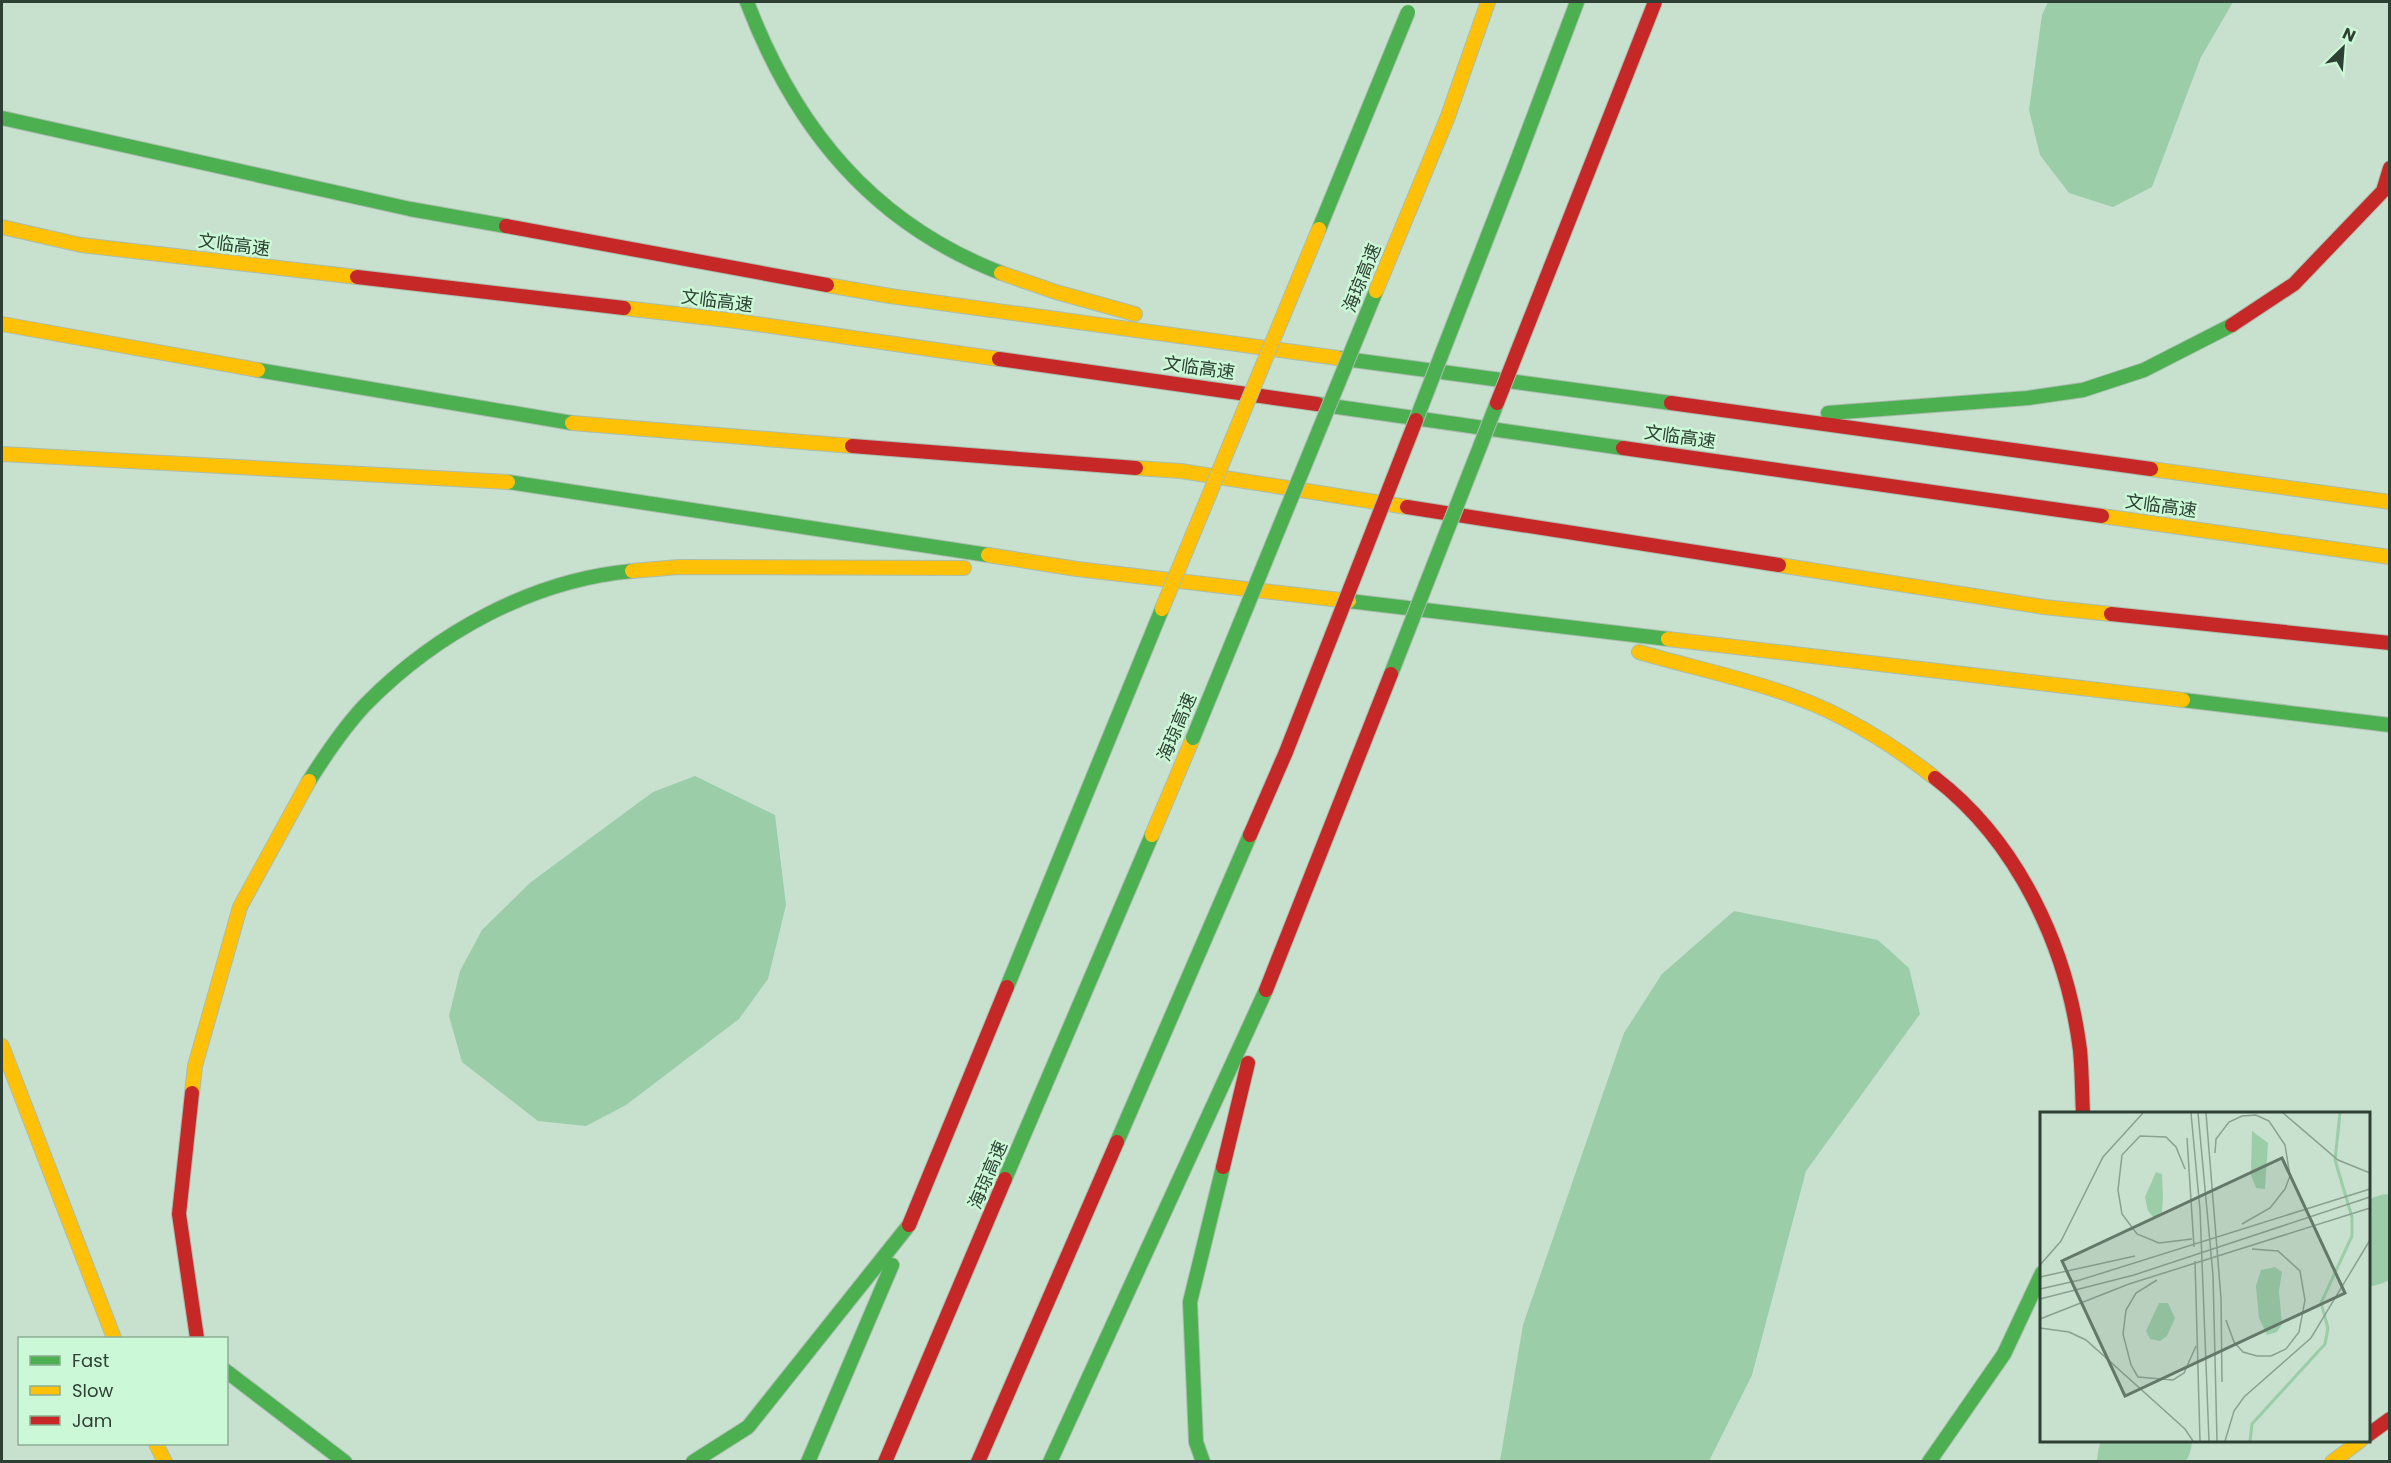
<svg xmlns="http://www.w3.org/2000/svg" width="2391" height="1463" font-family="Poppins,'Noto Sans SC',sans-serif">
  <style>
    .water { fill: #9acda8 }
    .lines { fill: none; stroke-linecap: round; stroke-linejoin: round }
    .river { stroke: #9acda8; stroke-width: 78 }
    .fast-casing { stroke: #aabdaf; stroke-width: 16 }
    .slow-casing { stroke: #aabdaf; stroke-width: 16 }
    .jam-casing { stroke: #aabdaf; stroke-width: 16 }
    .fast { stroke: #4caf50; stroke-width: 14 }
    .slow { stroke: #ffc107; stroke-width: 14 }
    .jam { stroke: #c62828; stroke-width: 14 }
    .fast-bridge-casing { stroke: #aabdaf; stroke-width: 16; stroke-linecap: butt }
    .slow-bridge-casing { stroke: #aabdaf; stroke-width: 16; stroke-linecap: butt }
    .jam-bridge-casing { stroke: #aabdaf; stroke-width: 16; stroke-linecap: butt }
    .fast-bridge { stroke: #4caf50; stroke-width: 14 }
    .slow-bridge { stroke: #ffc107; stroke-width: 14 }
    .jam-bridge { stroke: #c62828; stroke-width: 14 }
    .labels { text-anchor: middle; stroke-width: 5; stroke-linejoin: round; paint-order: stroke }
    .street-label { font-size: 18px; fill: #2e4033; stroke: #cbf8d6 }
    .inset-river { fill: none; stroke: #9acda8; stroke-width: 3 }
    .inset-road { fill: none; stroke: #8aa090; stroke-width: 1.5 }
    .view { fill: #647869; fill-opacity: 0.15; stroke: #647869; stroke-width: 3 }
    .inset-edge { fill: none; stroke: #2e4033; stroke-width: 3 }
  </style>
  <rect width="100%" height="100%" fill="#c8e0ce"/>
  <path class="water" d="M2048,2H2233L2201,57L2152,187L2113,207L2069,193L2040,155L2029,110L2042,15Z
    M695,776L775,815L786,905L768,979L739,1019L626,1105L586,1126L538,1121L462,1062L449,1016L460,971L482,930L531,882L653,792Z
    M1734,911L1878,940L1909,968L1920,1014L1806,1171L1752,1375L1709,1461H1500L1523,1325L1624,1033L1662,974Z"/>
  <g class="lines">
    <path class="river" d="M2368,1247L2390,1233
      M2136,1462L2137,1456L2153,1440"/>
    <defs>
      <path id="fast" d="M747,2C795,128 872,223 1001,273
        M2,118L410,209L506,226
        M1515,166L1577,2
        M1338,358L1671,403
        M258,370L572,423
        M1317,404L1623,448
        M1828,413L2028,398L2083,390L2144,370L2232,325
        M508,482L988,555
        M1349,601L1668,639
        M2183,700L2390,725
        M309,781C326,754 344,727 366,704C436,633 532,580 632,571
        M1117,1142L1250,835
        M1005,1179L1152,835
        M226,1371L345,1462
        M693,1462L748,1427L909,1225
        M808,1462L892,1265
        M1050,1462L1266,990
        M1203,1462L1196,1442L1190,1302L1223,1167
        M1929,1462L2004,1354L2042,1273"/>
      <path id="slow" d="M1447,119L1488,2
        M2,227L81,245L357,277
        M1001,273L1056,292L1135,314
        M827,285L890,296L1338,358
        M624,308L736,321L999,359
        M2,324L258,370
        M572,423L852,446
        M2,454L508,482
        M1136,468L1181,471L1407,507
        M2151,469L2390,502
        M2102,516L2390,557
        M988,555L1077,569L1349,601
        M1779,565L2044,607L2111,614
        M632,571L679,567L964,568
        M1668,639L2183,700
        M1639,652C1707,672 1780,685 1843,718C1876,735 1906,755 1935,778
        M1152,835L1193,738
        M2,1046L114,1338
        M192,1093L195,1066L240,907L309,781
        M156,1444L165,1462
        M2332,1462L2361,1440"/>
      <path id="jam" d="M506,226L827,285
        M357,277L624,308
        M2232,325L2294,284L2383,191L2390,168
        M999,359L1317,404
        M1671,403L2151,469
        M852,446L1136,468
        M1623,448L2102,516
        M1407,507L1779,565
        M2111,614L2390,643
        M1935,778C2018,842 2067,947 2080,1050C2082,1071 2082,1093 2083,1114
        M1250,835L1286,752
        M192,1093L179,1214L197,1338
        M1223,1167L1248,1063
        M2368,1435L2390,1419
        M885,1462L1005,1179
        M978,1462L1117,1142"/>
    </defs>
    <use href="#fast" class="fast-casing"/>
    <use href="#slow" class="slow-casing"/>
    <use href="#jam" class="jam-casing"/>
    <use href="#fast" class="fast"/>
    <use href="#slow" class="slow"/>
    <use href="#jam" class="jam"/>
    <defs>
      <path id="fast-bridge" d="M1319,229L1408,12
        M1416,420L1515,166
        M1391,674L1497,403
        M1193,738L1376,291
        M1007,987L1162,609"/>
      <path id="slow-bridge" d="M1376,291L1447,119
        M1162,609L1319,229"/>
      <path id="jam-bridge" d="M1497,403L1655,2
        M1286,752L1416,420
        M1266,990L1391,674
        M909,1225L1007,987"/>
    </defs>
    <use href="#fast-bridge" class="fast-bridge-casing"/>
    <use href="#slow-bridge" class="slow-bridge-casing"/>
    <use href="#jam-bridge" class="jam-bridge-casing"/>
    <use href="#fast-bridge" class="fast-bridge"/>
    <use href="#slow-bridge" class="slow-bridge"/>
    <use href="#jam-bridge" class="jam-bridge"/>
  </g>
  <g class="labels">
    <g class="street-label">
      <text transform="translate(234 245) rotate(7)" y="6">文临高速</text>
      <text transform="translate(1362 278) rotate(-68)" y="6">海琼高速</text>
      <text transform="translate(717 301) rotate(7)" y="6">文临高速</text>
      <text transform="translate(1199 368) rotate(8)" y="6">文临高速</text>
      <text transform="translate(1680 437) rotate(8)" y="6">文临高速</text>
      <text transform="translate(2161 506) rotate(8)" y="6">文临高速</text>
      <text transform="translate(1177 727) rotate(-67)" y="6">海琼高速</text>
      <text transform="translate(988 1175) rotate(-67)" y="6">海琼高速</text>
    </g>
  </g>
  <g transform="translate(2040 1112)">
    <rect width="330" height="330" fill="#c8e0ce"/>
    <path d="M212,19L228,31L225,77L216,76L211,63ZM116,60L122,62L123,84L122,100L114,106L108,99L105,85ZM235,155L242,160L239,179L242,212L237,220L227,223L219,206L216,174L221,158ZM119,191H128L135,206L127,224L120,229L110,227L106,219Z" fill="#9acda8"/>
    <path class="inset-river" d="M210,329L212,312L285,232L288,216L281,191L312,124V105L295,48L300,1"/>
    <path class="inset-road" d="M151,1L160,98L169,329M158,1L173,163L177,329M166,1L181,186L182,270M243,1L298,48L330,61M147,26L154,135M175,41L176,27L189,10L202,4L216,3L229,9L245,33L250,64L245,77L230,96L202,112M145,57L136,35L126,25L100,24L82,43L78,78L82,102L97,122L119,131L152,127M155,149L160,329M0,153L21,129L63,45L103,1M0,165L95,144M117,168L96,181L86,198L83,222L91,253L98,265L133,268L144,261L156,234M0,177L40,168L330,77M0,187L94,163L330,85M0,207L89,172L330,96M186,208L194,230L203,240L217,244H231L246,237L259,220L265,188L260,159L238,139L212,137M0,216L29,220L46,228L145,317L153,329M185,329L194,299L204,285L271,226L330,128"/>
    <path class="view" d="M242,46L305,181L85,284L22,149Z"/>
    <rect width="330" height="330" class="inset-edge"/>
  </g>
  <rect width="2391" height="1463" fill="none" stroke="#2e4033" stroke-width="6"/>
  <rect x="18" y="1337" width="210" height="108" fill="#cbf8d6" stroke="#8cae95" stroke-width="1.5"/>
  <rect x="30" y="1356" width="30" height="9" fill="#4caf50" stroke="#8cae95" stroke-width="1.5"/>
  <text x="72" y="1367" font-size="18" fill="#2e4033">Fast</text>
  <rect x="30" y="1386" width="30" height="9" fill="#ffc107" stroke="#8cae95" stroke-width="1.5"/>
  <text x="72" y="1397" font-size="18" fill="#2e4033">Slow</text>
  <rect x="30" y="1416" width="30" height="9" fill="#c62828" stroke="#8cae95" stroke-width="1.5"/>
  <text x="72" y="1427" font-size="18" fill="#2e4033">Jam</text>
  <g transform="translate(2343 48) rotate(25)" stroke="#cbf8d6" stroke-width="4.5" paint-order="stroke">
  <path d="M0-4.5L10 22L0 15L-10 22Z" fill="#2e4033"/>
  <text y="-9" font-size="16" font-weight="bold" text-anchor="middle" fill="#2e4033">N</text>
  </g>
</svg>
